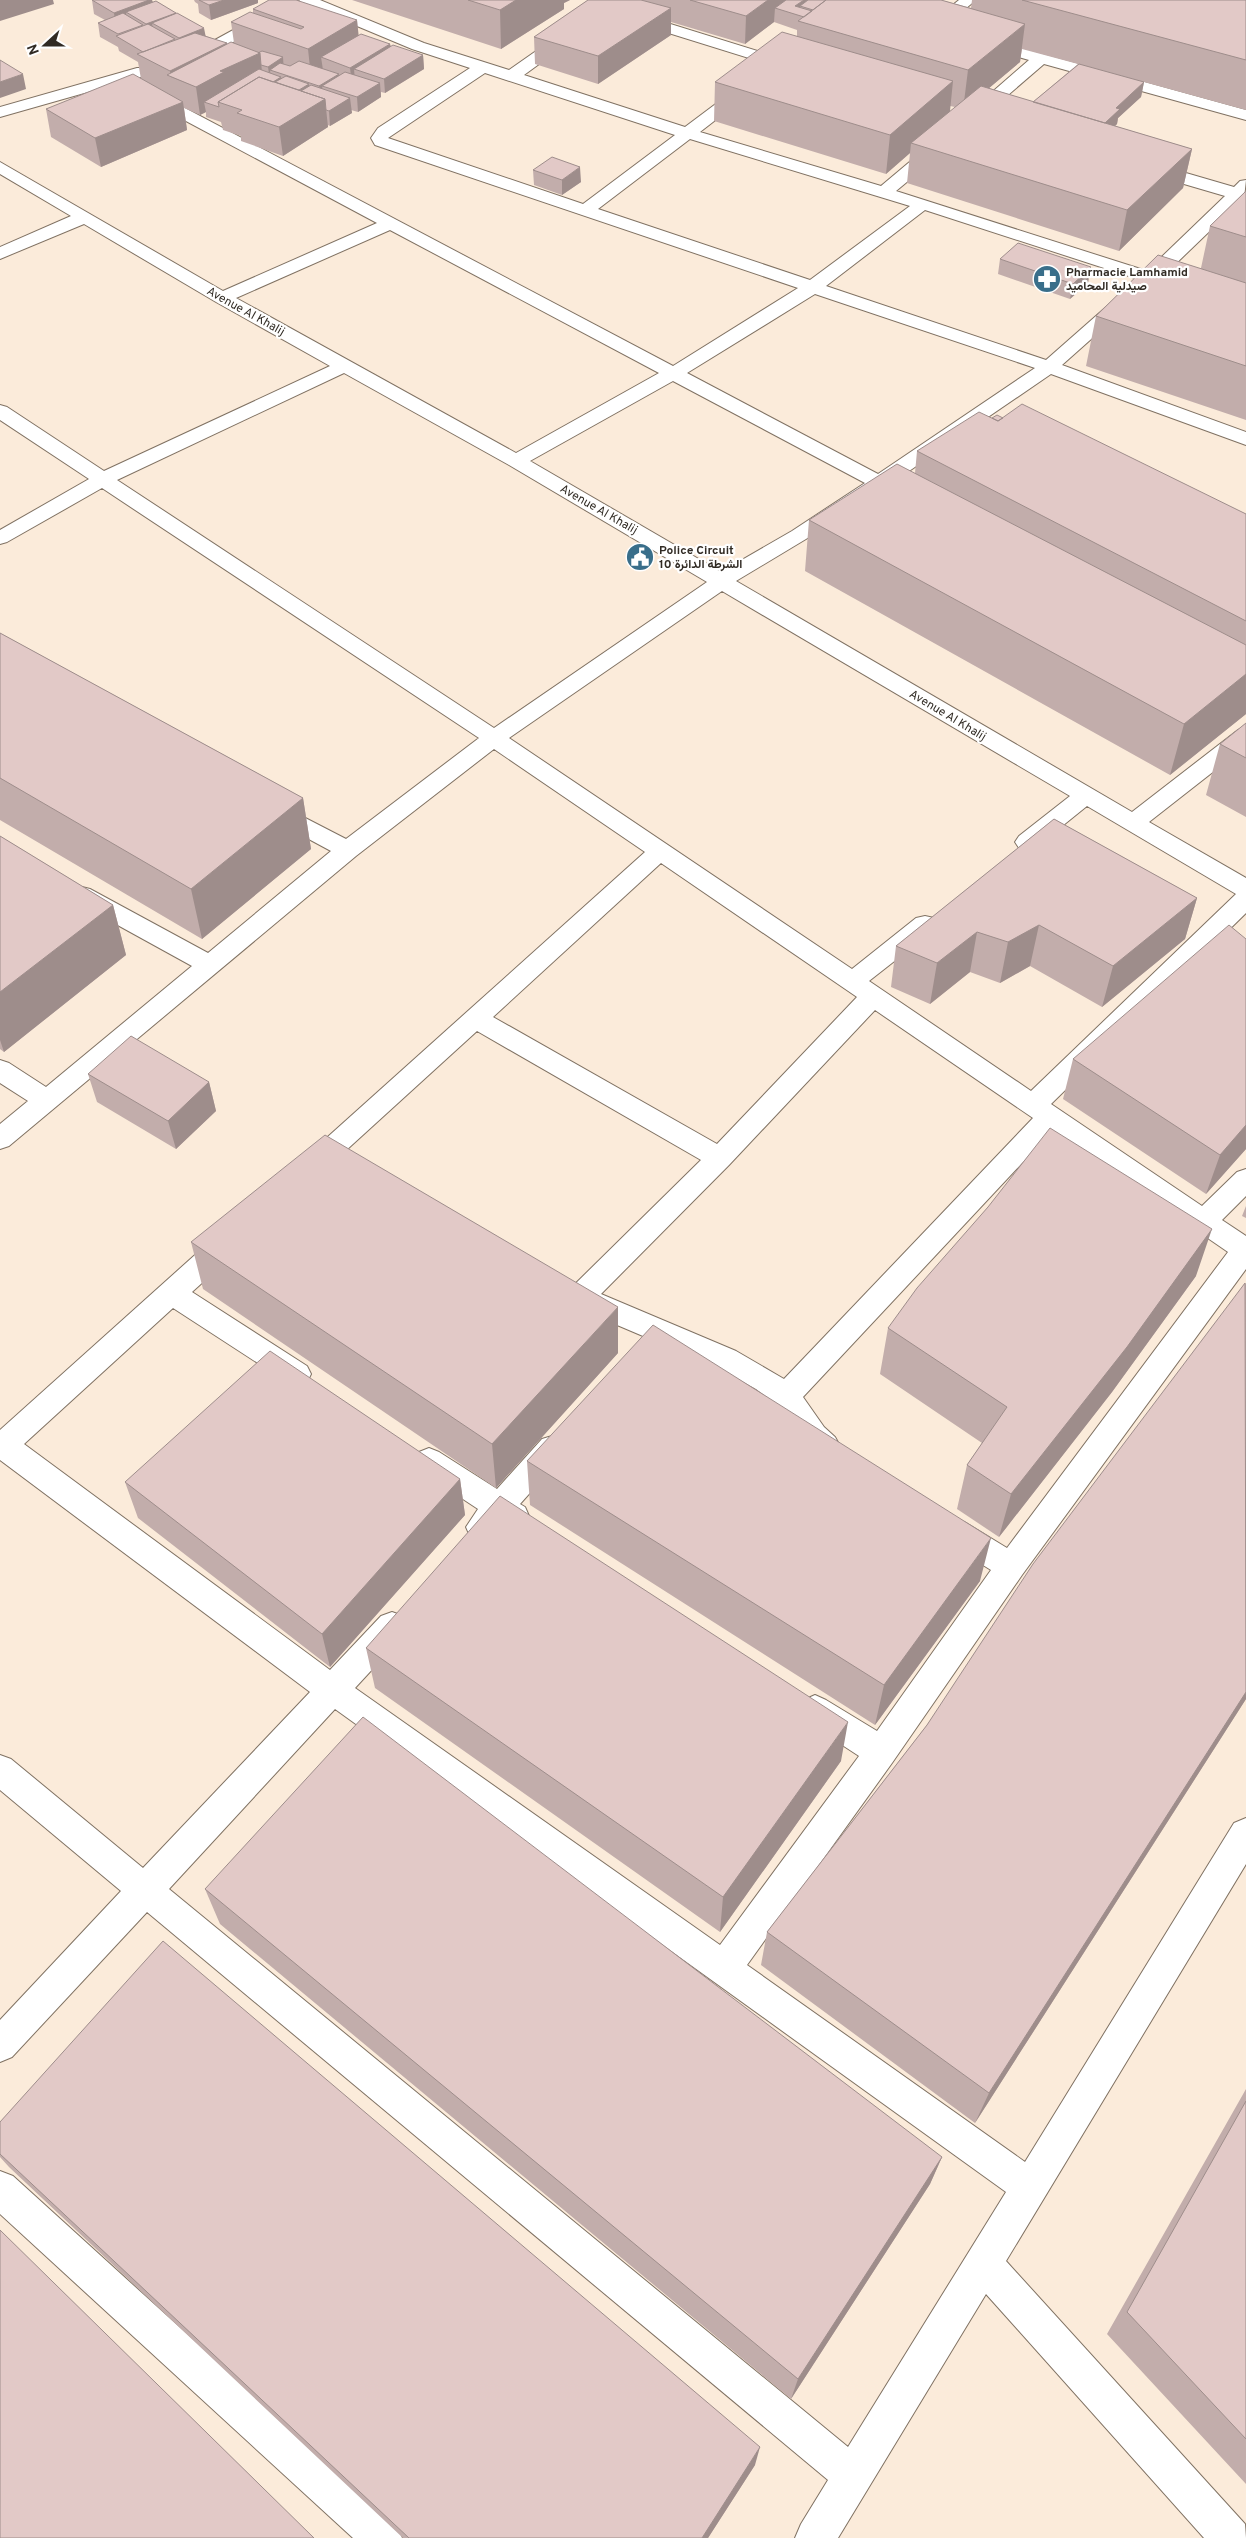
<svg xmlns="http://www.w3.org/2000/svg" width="1246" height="2538" font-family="Overpass,Vazirmatn,sans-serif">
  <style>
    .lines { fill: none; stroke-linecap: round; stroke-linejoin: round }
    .minor-casing { stroke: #807263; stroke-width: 2 }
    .minor { fill: #fff; fill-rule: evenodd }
    .wall { fill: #c2adab; fill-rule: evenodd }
    .shaded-wall { fill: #9e8d8b }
    .building { fill: #e2c9c7; stroke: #9e8d8b }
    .labels { text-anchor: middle; stroke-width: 4.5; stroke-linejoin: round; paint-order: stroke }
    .far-poi-label { font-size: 12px; font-weight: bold; fill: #312b24; stroke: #fff; text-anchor: start }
    .far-street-label { font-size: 12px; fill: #312b24; stroke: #fff }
  </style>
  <rect width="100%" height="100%" fill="#fbebda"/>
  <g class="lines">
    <defs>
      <path id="minor" d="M299,0H320L424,43L509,70L609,0H627L524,75L685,127L737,88H749L751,91L749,94L700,132L881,186L931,144H943L945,148L943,152L896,191L1147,271L1225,196L1143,172L1141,168L1143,164H1155L1234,187L1240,181L1246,180L1244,198L1163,276L1170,278L1173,282L1170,286L1164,287L1153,284L1062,365L1246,432V445L1051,374L893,482L903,490L900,494L893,496L880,491L806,539L736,581L1132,812L1238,730L1246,728V746L1149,822L1246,878V913L1051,1104L1202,1206L1237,1172L1246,1169V1196L1222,1220L1246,1236V1269L1022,1575L892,1763L747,1965L1025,2162L1234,1823L1246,1818V1864L1006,2261L1245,2524L1246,2538H1204L986,2294L838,2538H795L801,2524L828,2480L147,1912L12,2057L0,2062V2020L121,1891L0,1790V1755L11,1759L143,1868L310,1692L0,1460V1430L215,1237L225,1234L235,1237L239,1245L235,1253L192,1292L307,1366L311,1374L307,1382L297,1386L287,1382L173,1308L24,1444L330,1670L381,1616L392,1612L403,1616L407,1626L403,1636L355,1688L720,1945L859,1756L804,1720L799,1710L804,1700L815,1695L826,1700L877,1731L991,1570L944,1541L940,1532L944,1523L955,1519L966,1523L1007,1548L1228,1252L1052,1131L803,1397L824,1427L835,1437L840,1446L835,1455L825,1458L815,1455L804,1445L776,1404L756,1389L716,1367L570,1305L566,1297L570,1289L701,1160L477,1031L320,1174L311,1177L302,1174L298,1167L302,1160L645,852L494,749L356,856L9,1146L0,1149V1124L28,1101L0,1083V1060L9,1063L46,1087L192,966L74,901L70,895L74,889L82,887L90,889L208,953L331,851L266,816L262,811L266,806L274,803L282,806L346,839L479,738L102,488L7,542L0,544V530L89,479L0,420V405L7,407L104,471L330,366L216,302L84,224L0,259V247L71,216L0,174V162L223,291L377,223L171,113L123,82L0,117V107L137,68H149L151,71L149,74L138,78L183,107L673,366L798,288L375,145L371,138L378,128L470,68L412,49L302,3ZM485,73L675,135L583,204L388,138ZM690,139L910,206L810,280L598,209ZM925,210L1138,279L1046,360L826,286ZM390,230L659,373L516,453L236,298ZM815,294L1035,368L878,474L687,373ZM344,373L509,465L707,582L494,728L117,480ZM673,381L865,483L792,531L721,572L530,461ZM722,591L1070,796L1019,836L1015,842L1019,848L1027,850L1035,848L1087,806L1236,894L1031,1091L869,981L934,930L937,924L934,918L925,916L916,918L852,969L509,738ZM661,863L857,997L717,1144L493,1017ZM875,1010L1033,1118L784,1379L736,1351L601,1294L729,1165ZM335,1709L1006,2192L848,2447L169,1889Z
        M959,0H976L938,31H928L925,28L928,25Z
        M266,12L274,17L271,20L216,52L188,61L180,56L182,53L204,46Z
        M635,13L793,62L795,65L787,70L781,68L630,21L627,18L630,15Z
        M985,38L1246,110V120L1044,64L979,120H967L965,117L967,114L1029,60L979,46L977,43L979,40Z
        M552,1436L562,1439L567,1448L562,1457L520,1504L525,1507L529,1516L525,1525L514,1529L502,1524C492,1536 486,1542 470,1536L466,1527L478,1509L419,1470L414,1461L419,1452L429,1448L439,1452L497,1489L542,1439Z
        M0,2171L13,2176L396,2524L402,2538H353L0,2214Z"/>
    </defs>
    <use href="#minor" class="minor-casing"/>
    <use href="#minor" class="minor"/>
  </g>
  <path class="wall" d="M92,0H152L153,2L176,14L206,36L228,44L234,43L231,22L253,13V9L357,20L358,36L390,44L391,46L423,55L424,69L385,93L381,92V97L358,112L351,110L352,113L330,126L328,125V127L283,156L241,141V136L223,130L221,122L206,117V112L200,115L184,108L187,130L101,167L51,137L46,109L141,79L138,62L119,51L118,47L100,37L98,23L105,20L94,14Z
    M194,0H258V3L211,20L199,13L198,4L195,2Z
    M352,0H570L564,3V9L501,49Z
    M588,0H941L971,8L972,0H1246V110L1144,82L1141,97L1118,118L1117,124L1115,126L1192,149L1183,188L1119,251L907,183L910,153L886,174L714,121L715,82L797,36V30L774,22L745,44L671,22V35L598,84L535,64L534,37ZM1022,49L1078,64L1033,102L989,88L1020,62ZM950,106L955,107L950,112Z
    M533,170L581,182L562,195L534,185Z
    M1246,191V420L1086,366L1096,316L1201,268L1210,226Z
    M1000,259L1088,283L1070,299L998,274Z
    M992,418H1003L1246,514V714L1170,775L805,571L809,520L915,473L917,451Z
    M0,633L303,798L311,849L202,939L0,820Z
    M1246,723V817L1206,795L1220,744Z
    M1054,819L1197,898L1185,939L1102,1007L1030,966L1000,983L970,972L930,1004L891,987L896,946Z
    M0,836L113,905L126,955L4,1052L0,1049Z
    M1246,939V1149L1206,1194L1063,1099L1073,1059Z
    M88,1074L209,1082L216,1111L176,1149L97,1102Z
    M1246,1206V1218L1242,1216Z
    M191,1242L618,1353L496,1488L203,1289Z
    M1196,1276L1112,1392L999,1537L957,1509L967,1465L982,1443L880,1374L888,1328Z
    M1246,1283V1699L975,2123L761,1965L767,1932L927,1725Z
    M527,1461L980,1581L875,1725L530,1505Z
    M460,1479L465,1515L330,1667L138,1518L125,1482Z
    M366,1648L841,1761L720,1932L375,1688Z
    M205,1889L942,2157L930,2184L791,2399L220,1924Z
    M1246,2089V2484L1107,2334Z
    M0,2154L755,2465L708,2538H403L9,2167L0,2157Z"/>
  <path class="shaded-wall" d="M0,0H53L54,4L0,21Z
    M149,0H152L155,13L126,12L127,23L116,27L114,13Z
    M224,0H258V3L211,20L209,5Z
    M516,0H570L564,3V9L501,49L500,10Z
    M768,0H796L775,8L774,22L745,44L746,16Z
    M804,0H808L800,6V16L795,6Z
    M671,8V35L598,84V56Z
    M176,13L178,27L152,23L154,36L148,38L146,24Z
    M357,20L360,48L321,57L323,70L311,77L308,49Z
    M1025,24L1020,62L963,110L968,70Z
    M204,28L207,43L181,52L179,38Z
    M227,43L231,66L260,53L263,81L218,102H204L206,112L200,115L196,87L171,77L170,71Z
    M390,44L392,59L354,69L355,81L352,83L350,68Z
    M423,55L424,69L385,93L384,79Z
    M283,57L284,72L270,70L271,80L270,81L268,67Z
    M23,74L26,89L0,98V82Z
    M339,74L340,88L322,86L324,99L321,100L319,86Z
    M281,77L283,91L242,110L231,106Z
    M953,81L949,121L911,143L910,153L886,174L890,135Z
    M1144,82L1141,97L1118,118L1117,124L1093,147L1095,132L1116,108Z
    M380,83L381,97L358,112L357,97Z
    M309,84L311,99L288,97Z
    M350,98L352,113L330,126L329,111Z
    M325,99L328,127L283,156L279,127Z
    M183,102L187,130L101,167L95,138Z
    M1192,149L1183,188L1119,251L1127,210Z
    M580,167L581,182L562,195V180Z
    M1091,267L1088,283L1070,299L1073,284Z
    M1246,674V714L1170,775L1184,724Z
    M303,798L311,849L202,939L191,889Z
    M1197,898L1185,939L1102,1007L1113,966Z
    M113,905L126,955L4,1052L0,1040V992Z
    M1039,925L1030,966L1000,983L1008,942Z
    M977,932L970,972L930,1004L937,963Z
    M209,1082L216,1111L176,1149L168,1121Z
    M1246,1125V1149L1206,1194L1220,1155Z
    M1212,1229L1196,1276L1112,1392L999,1537L1011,1494Z
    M618,1307V1353L496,1488L492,1444Z
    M460,1479L465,1515L330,1667L322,1634Z
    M991,1538L980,1581L875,1725L884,1685Z
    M1246,1692V1699L975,2123L989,2093Z
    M848,1722L841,1761L720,1932L723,1897Z
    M942,2157L930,2184L791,2399L798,2379Z
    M760,2447L755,2465L708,2538H702Z"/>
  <path class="building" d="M92,0H149L114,13Z
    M199,0H224L209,5Z
    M269,0H296L357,20L308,49L231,22L250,12L301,29L304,27L253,9Z
    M468,0H516L500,10Z
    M588,0H641L671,8L598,56L534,37Z
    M690,0H768L746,16Z
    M786,0H804L795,6L812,11L804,17L775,8Z
    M808,0H826L813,10L800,6Z
    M826,0H941L1025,24L968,70L798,21Z
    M1022,0H1246V60Z
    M156,1L176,13L146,24L126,12Z
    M123,13L143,25L118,34L98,23Z
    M177,13L204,28L179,38L152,23Z
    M148,24L175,39L143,52L116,36Z
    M782,32L953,81L890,135L715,82Z
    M195,33L227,43L170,71L137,54Z
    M361,34L390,44L350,68L321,57Z
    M231,42L260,53L220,71L224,72L196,87L167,75Z
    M393,45L423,55L384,79L354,69Z
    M262,51L283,57L268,67L261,65L260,53H258Z
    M0,60L23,74L0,82Z
    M299,61L339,74L319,86L270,70L280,63L290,66Z
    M1079,64L1144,82L1116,108L1120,109L1105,123L1033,102Z
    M259,69L281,77L273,82L259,77L218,102L219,107L204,102Z
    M345,72L380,83L357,97L322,86Z
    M133,74L183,102L95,138L46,109Z
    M286,76L309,84L299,90L275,82Z
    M259,77L325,99L279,127L237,113L242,110L218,102Z
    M311,85L350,98L329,111L326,110L325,99L301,91Z
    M981,86L1192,149L1127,210L911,143Z
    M552,157L580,167L562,180L533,170Z
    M1246,191V237L1210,226Z
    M1018,243L1091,267L1073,284L1000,259Z
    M1158,255L1246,283V366L1096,316Z
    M1022,404L1246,514V621L917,451L979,412L998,421Z
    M997,415L1003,418L998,421L992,418Z
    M897,464L1246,645V674L1184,724L809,520Z
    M0,633L303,798L191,889L0,778Z
    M1246,723V758L1220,744Z
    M1054,819L1197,898L1113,966L1039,925L1008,942L977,932L937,963L896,946Z
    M0,836L113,905L0,992Z
    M1229,925L1246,939V1125L1220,1155L1073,1059Z
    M131,1036L209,1082L168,1121L88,1074Z
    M1050,1128L1212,1229L1127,1347L1011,1494L967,1465L1007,1407L888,1328L917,1288L988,1207Z
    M325,1135L618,1307L492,1444L191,1242Z
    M1245,1283L1246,1692L989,2093L767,1932L927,1725L1033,1564Z
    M653,1325L991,1538L884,1685L527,1461Z
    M270,1351L460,1479L322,1634L125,1482Z
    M500,1496L848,1722L723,1897L366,1648Z
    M363,1717L942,2157L798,2379L205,1889Z
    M163,1941L760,2447L702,2538H409L0,2154V2122Z
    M1246,2101V2439L1127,2312Z
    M0,2230L314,2538H0Z"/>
  <defs>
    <symbol id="pharmacy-disc" viewBox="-11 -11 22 22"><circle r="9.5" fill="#396e8a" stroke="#fff"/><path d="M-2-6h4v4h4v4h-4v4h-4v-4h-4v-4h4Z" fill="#fff"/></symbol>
    <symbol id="civic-disc" viewBox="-11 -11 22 22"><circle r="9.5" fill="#396e8a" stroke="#fff"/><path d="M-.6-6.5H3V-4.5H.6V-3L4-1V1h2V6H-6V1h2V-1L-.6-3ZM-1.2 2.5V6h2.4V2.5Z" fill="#fff"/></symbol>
  </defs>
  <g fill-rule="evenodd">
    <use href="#pharmacy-disc" x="1031" y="263" width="32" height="32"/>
    <use href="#civic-disc" x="624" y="541" width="32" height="32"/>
  </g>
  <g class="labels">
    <g class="far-poi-label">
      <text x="1066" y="276">Pharmacie Lamhamid<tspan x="1066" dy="14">صيدلية المحاميد</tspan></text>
      <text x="659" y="554">Police Circuit<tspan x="659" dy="14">10 الشرطة الدائرة</tspan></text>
    </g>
    <g class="far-street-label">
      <text transform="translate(246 311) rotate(29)" y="4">Avenue Al Khalij</text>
      <text transform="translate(599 509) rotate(30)" y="4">Avenue Al Khalij</text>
      <text transform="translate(948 715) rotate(31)" y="4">Avenue Al Khalij</text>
    </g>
  </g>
  <g transform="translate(45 45) rotate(249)" stroke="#ffffff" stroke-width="4" paint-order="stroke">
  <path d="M0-4L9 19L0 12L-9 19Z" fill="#312b24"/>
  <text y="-8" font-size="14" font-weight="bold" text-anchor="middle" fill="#312b24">N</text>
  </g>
</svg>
